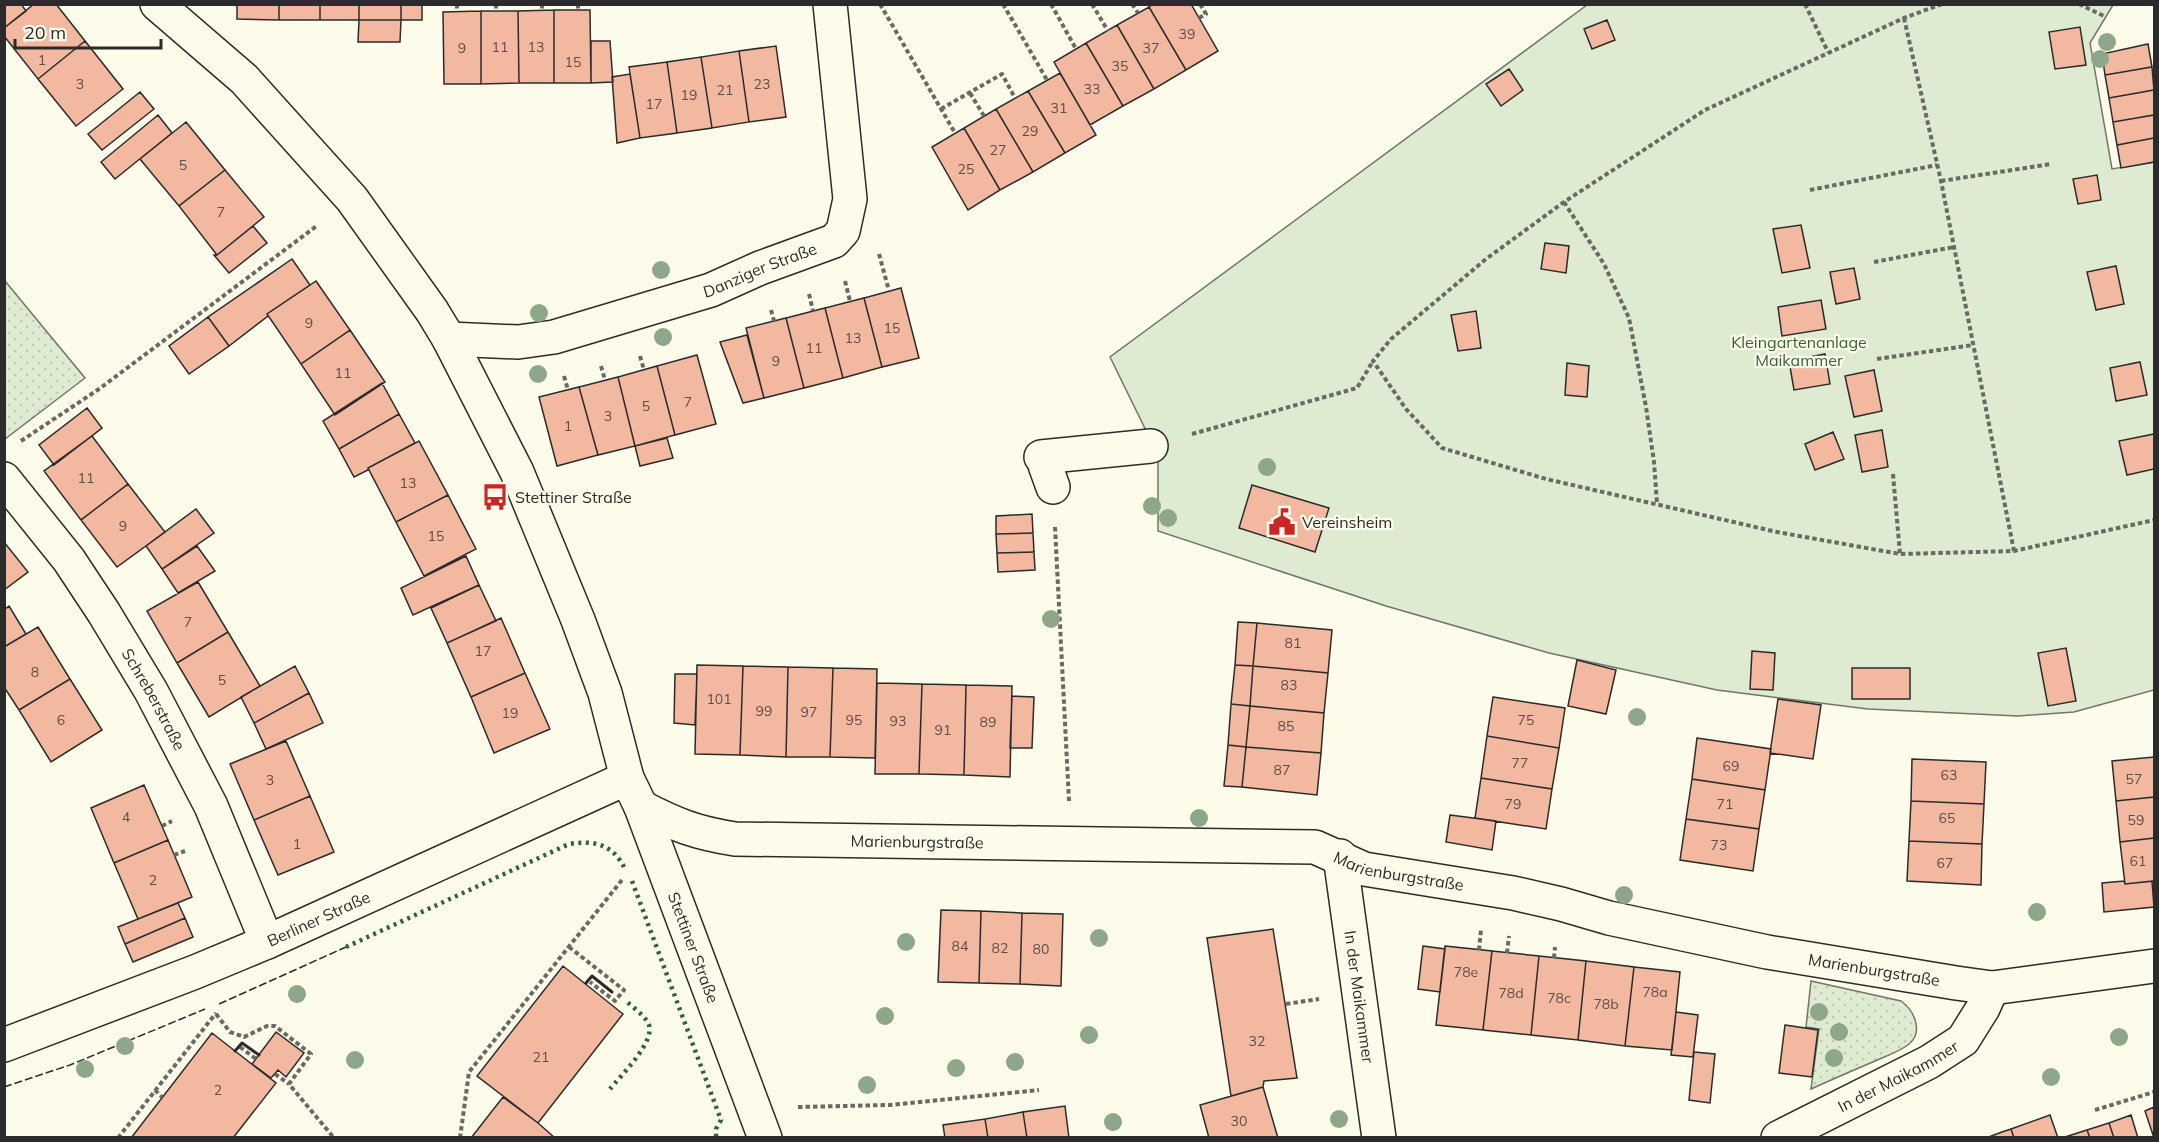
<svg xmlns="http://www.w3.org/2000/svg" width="2159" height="1142" font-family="Mulish,sans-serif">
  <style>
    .grass { fill: url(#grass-dots); stroke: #74746e; stroke-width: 1.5 }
    .garden { fill: #deebd1; stroke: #74746e; stroke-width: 1.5 }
    .building { fill: #f2b8a0; stroke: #2b2b2b; stroke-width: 1.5 }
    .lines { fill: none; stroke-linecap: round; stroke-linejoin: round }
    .minor-casing { stroke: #2b2b2b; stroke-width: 36 }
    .path { stroke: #6a6964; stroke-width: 4; stroke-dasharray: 4.5 3; stroke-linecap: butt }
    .minor { stroke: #fdfbea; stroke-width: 33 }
    .hedge { stroke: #34623c; stroke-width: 4.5; stroke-dasharray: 3 4.5; stroke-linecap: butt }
    .fence { stroke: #2b2b2b; stroke-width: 1.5; stroke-dasharray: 8 3; stroke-linecap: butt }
    .wall { stroke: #2b2b2b; stroke-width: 3 }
    .tree { fill: #8ea78a }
    .labels { text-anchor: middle; stroke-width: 4.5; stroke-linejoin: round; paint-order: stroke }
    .number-label { font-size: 14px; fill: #5d4e48 }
    .street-label { font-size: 16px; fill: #2b2b2b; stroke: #fdfbea }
    .park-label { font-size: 16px; fill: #34623c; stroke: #fdfbea }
    .poi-label { font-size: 16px; fill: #2b2b2b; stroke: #fdfbea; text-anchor: start }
  </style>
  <defs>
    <pattern id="grass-dots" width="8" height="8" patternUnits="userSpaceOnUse" patternTransform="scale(1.5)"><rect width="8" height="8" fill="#deebd1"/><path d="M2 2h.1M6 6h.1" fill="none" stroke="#bfcab4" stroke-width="1.8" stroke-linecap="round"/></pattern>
  </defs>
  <rect width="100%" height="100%" fill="#fdfbea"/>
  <path class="grass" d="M5,281L85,378L5,439H4Z
    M1811,981L1901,1001C1914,1010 1924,1032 1909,1044C1899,1052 1886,1056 1875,1061C1854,1070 1833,1079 1811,1089L1819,1029L1806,1027Z"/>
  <path class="garden" d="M1587,5H2113L2090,43L2112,169L2154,162V690L2074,712L2018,716L1868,709L1717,690L1549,653L1386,606L1158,531V455L1110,357Z"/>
  <path class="building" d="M4,4H21L26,11L4,28Z
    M34,4H56L85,41L38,79L4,36V28Z
    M237,4H279V20L237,19Z
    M279,4H320V20H279Z
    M320,4H359V20H320Z
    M359,4H401V20H359Z
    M401,4H422V20H401Z
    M1153,4H1191L1218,51L1186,70L1149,7Z
    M1149,7L1186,70L1154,89L1117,25Z
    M554,10H590L591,83H554Z
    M554,10V83H519L518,11Z
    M481,11H518L519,83L481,84Z
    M481,11V84H444L443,12Z
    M359,20H401L400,42H358Z
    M1607,20L1615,40L1592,49L1584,29Z
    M1117,25L1154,89L1123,106L1086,43Z
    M2080,27L2086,65L2055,69L2049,32Z
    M85,41L123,89L76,126L38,79Z
    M591,41H610L613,82L591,83Z
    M1086,43L1123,106L1090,125L1054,62Z
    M2148,44L2152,67L2105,75L2102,54Z
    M776,46L786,117L749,122L739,51Z
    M739,51L749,122L712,128L701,57Z
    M701,57L712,128L677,133L667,62Z
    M667,62L677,133L640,138L629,67Z
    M2152,67L2154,90L2109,98L2105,75Z
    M1509,69L1523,90L1501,106L1486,84Z
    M1060,73L1096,135L1065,153L1028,91Z
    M630,74L640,138L617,143L612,77Z
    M2154,90V115L2113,122L2109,98Z
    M1028,91L1065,153L1033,172L996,109Z
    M140,92L154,109L102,150L88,134Z
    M996,109L1033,172L1000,190L964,128Z
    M158,115L172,133L115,179L101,162Z
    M2154,115V138L2117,145L2113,122Z
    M186,122L225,170L179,206L140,159Z
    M964,128L1000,190L968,210L932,147Z
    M2154,138V162L2121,168L2117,145Z
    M225,170L264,217L217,255L179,206Z
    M2097,175L2101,200L2078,204L2073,179Z
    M1801,225L1810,268L1782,273L1773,229Z
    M253,226L267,243L229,273L214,255H217Z
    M1545,243L1569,246L1566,273L1541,269Z
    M292,259L310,285L267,314L268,316L229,346L208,317Z
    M2116,266L2124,304L2096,310L2087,272Z
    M1854,268L1860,299L1836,304L1830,272Z
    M316,281L350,330L301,364L267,314Z
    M901,288L919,358L882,367L864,298Z
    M864,298L882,367L843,378L825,308Z
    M1821,300L1826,329L1782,336L1778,307Z
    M825,308L843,378L804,388L786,318Z
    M1476,311L1481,348L1458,351L1451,315Z
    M208,317L229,346L189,374L169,346Z
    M786,318L804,388L764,398L746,328Z
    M350,330L385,382L335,415L301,364Z
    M747,335L764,398L743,403L720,342Z
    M1825,354L1830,384L1794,390L1789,361Z
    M697,355L716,424L675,435L657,366Z
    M2140,362L2147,395L2116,401L2110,368Z
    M1567,363L1589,366L1587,397L1565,395Z
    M657,366L675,435L635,446L618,377Z
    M1874,370L1882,411L1854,417L1845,376Z
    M618,377L635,446L598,455L579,387Z
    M382,383L399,414L339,449L323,421Z
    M579,387L598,455L557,466L539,397Z
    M87,408L102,428L54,465L39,445Z
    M399,414L415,443L368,468V470L354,477L339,449Z
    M1882,430L1888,467L1862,472L1855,435Z
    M1833,432L1844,459L1815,470L1805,444Z
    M2154,434V469L2127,475L2119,441Z
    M92,436L128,484L81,520L44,471Z
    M667,438L673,458L640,466L635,446Z
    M419,441L448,495L396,522L368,468Z
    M128,484L165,532L117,567L81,520Z
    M1252,485L1329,508L1315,552L1239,528Z
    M448,495L476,549L424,576L396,522Z
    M196,509L214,533L162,569L146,546Z
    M1032,514L1033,533L996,534V516Z
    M1033,533L1034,552L997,553L996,534Z
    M4,542L28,572L4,590Z
    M197,546L215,571L178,593L162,569Z
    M1034,552L1035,570L998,572L997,553Z
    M466,556L479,585L413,615L401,588Z
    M198,582L228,632L177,663L147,611Z
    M479,585L496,621L447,643L431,608Z
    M9,606L26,634L4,647V610Z
    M501,618L525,673L471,697L447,643Z
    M1238,622L1257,623L1253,666L1235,665Z
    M1257,623L1332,630L1328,673L1253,666Z
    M38,627L70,679L19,710L4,687V647Z
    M228,632L260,686L209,717L177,663Z
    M2066,648L2076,701L2048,706L2038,653Z
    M1752,651L1775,653L1773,690L1750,689Z
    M1577,660L1616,670L1606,714L1568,706Z
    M697,665L743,666L740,755L695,754Z
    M1235,665L1253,666L1250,706L1231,704Z
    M295,666L309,693L254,723L241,697Z
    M743,666L788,667L786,757L740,755Z
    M1253,666L1328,673L1324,713L1250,706Z
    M788,667L833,668L830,757H786Z
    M833,668L877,669L875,758L830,757Z
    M1852,668H1910V699H1852Z
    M525,673L550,729L494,753L471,697Z
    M675,674H697L695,725L674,723Z
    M70,679L102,730L51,762L19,710Z
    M877,683L922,684L919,774H875Z
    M922,684L966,685L964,775L919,774Z
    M966,685L1012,686L1010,777L964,775Z
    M309,693L323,723L266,749L254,723Z
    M1012,696L1034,697L1032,748H1010Z
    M1493,697L1565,708L1559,748L1487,736Z
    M1778,699L1821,705L1813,759L1770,753Z
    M1231,704L1250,706L1246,747L1228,745Z
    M1250,706L1324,713L1321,753L1246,747Z
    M1487,736L1559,748L1552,789L1481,778Z
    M1697,738L1771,749L1765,790L1692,779Z
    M286,741L310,796L254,820L230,764Z
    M1228,745L1246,747L1242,787L1224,786Z
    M1246,747L1321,753L1317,795L1242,787Z
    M2154,757V797L2116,801L2112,761Z
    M1912,759L1986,762L1984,804L1911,801Z
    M1481,778L1552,789L1546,829L1475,818Z
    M1692,779L1765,790L1759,829L1686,819Z
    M144,785L168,840L114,863L91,808Z
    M310,796L334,852L278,875L254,820Z
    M2154,797V838L2120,842L2116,801Z
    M1911,801L1984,804L1982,844L1909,841Z
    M1450,815L1496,821L1492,850L1446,842Z
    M1686,819L1759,829L1753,871L1680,860Z
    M2154,838V881L2125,884L2120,842Z
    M168,840L192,897L138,919L114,863Z
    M1909,841L1982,844L1981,885L1907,881Z
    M2124,881L2125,884L2152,881L2154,907L2104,912L2102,883Z
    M178,903L185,918L125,944L118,927Z
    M941,910L981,911L979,983L938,982Z
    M981,911L1022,913L1020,984L979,983Z
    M1022,913L1063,914L1061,986L1020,984Z
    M185,918L193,937L133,962L125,944Z
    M1273,929L1297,1078L1264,1081L1263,1087L1231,1096L1207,938Z
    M1423,946L1445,949L1440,992L1418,989Z
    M1445,946L1492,951L1483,1030L1436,1025Z
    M1492,951L1539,956L1531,1035L1483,1030Z
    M1539,956L1586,961L1578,1040L1531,1035Z
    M1586,961L1634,967L1625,1046L1578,1040Z
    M563,966L623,1014L538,1123L477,1076Z
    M1634,967L1680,972L1672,1050L1625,1046Z
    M1676,1012L1698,1015L1693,1057L1671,1055Z
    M1785,1025L1818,1030L1812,1077L1779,1073Z
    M276,1032L304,1053L286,1077L278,1070L271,1078L252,1064Z
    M212,1033L276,1083L233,1138H131Z
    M1694,1052L1715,1054L1710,1103L1689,1100Z
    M1263,1087L1278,1138H1209L1200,1105Z
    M503,1097L538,1123L555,1138H471Z
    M1065,1106L1069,1138H1027L1023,1112Z
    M2154,1107V1138L2145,1111Z
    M1023,1112L1027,1138H988L985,1119Z
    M2050,1115L2058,1138H2014L2011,1129Z
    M2131,1115L2138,1138H2114L2109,1123Z
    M985,1119L988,1138H945L943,1125Z
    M2109,1123L2114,1138H2090L2087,1130Z
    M2011,1129L2014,1138H1986L2002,1132Z
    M2087,1130L2090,1138L2065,1137Z"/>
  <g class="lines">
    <defs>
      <g id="minor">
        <path id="s1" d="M157,4L244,79L352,199L432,311L449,339L517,472L578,620L605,693L627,778L641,807L765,1138"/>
        <path id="s2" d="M449,339L518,342L554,337L711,290L760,268L834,241L843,231L850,199L830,4"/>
        <path d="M1041,457L1151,446"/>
        <path d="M1045,465L1053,487"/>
        <path id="s3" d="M4,479L69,560L104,613L151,691L211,806L267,942"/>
        <path id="s4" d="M641,807C676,825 696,833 735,839L1315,847L1364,869L1513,893L1561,904L1609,918L1767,952L1956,983L1992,988L2154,966"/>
        <path id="s5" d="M1340,856L1379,1138"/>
        <path id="s6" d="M4,1045L195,972L267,942L627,778"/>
        <path id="s7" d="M1778,1138L1929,1062L1963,1040L1983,1008L1992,988"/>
      </g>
    </defs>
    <use href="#minor" class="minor-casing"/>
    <path class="path" d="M457,4V11
      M496,4V11
      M542,4V11
      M578,4V11
      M880,4L955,133
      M1003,4L1047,80
      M1051,4L1076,49
      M1092,4L1108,31
      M1132,4L1138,13
      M1805,4L1828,52
      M1942,4L1904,18L1705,110L1564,202L1486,259L1391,339L1373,361L1406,409L1442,448L1546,479L1777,532L1900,554L2014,551L2154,520
      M2079,4L2106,17
      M1199,18L1206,14L1200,4
      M1904,18L1941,181L2014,551
      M970,93L984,116
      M941,109L1002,74L1015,98
      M1941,181L2051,164
      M1810,190L1937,165
      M1564,202L1604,264L1629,318L1646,407L1654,462L1657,503
      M879,254L889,291
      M1874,262L1954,247
      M845,281L850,301
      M809,294L813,311
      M771,310L774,321
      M640,356L644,370
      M1877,359L1973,345
      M601,366L605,380
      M564,376L568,390
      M1192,434L1357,388L1373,361
      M21,441L99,389L318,225
      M1893,474L1900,554
      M1055,527L1069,801
      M162,826L172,821
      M174,855L185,851
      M569,947L624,990L615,1001L590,982
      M1479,950L1481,930
      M1507,953L1509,936
      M1554,958L1555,947
      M1286,1004L1319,999
      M216,1014L230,1032L244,1037L267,1026H275L311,1054L289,1084L334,1138
      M240,1047L256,1059
      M275,1074L289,1084
      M155,1090L162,1097
      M798,1107L890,1105L1039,1090
      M2095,1110L2154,1092
      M118,1138L216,1013
      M460,1138L469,1072L622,880"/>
    <use href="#minor" class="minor"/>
    <path class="hedge" d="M632,881L721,1120L716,1129V1135L718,1138
      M346,947L569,844C594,840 613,844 625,869
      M610,1089C621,1075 660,1038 647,1021C642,1014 633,1007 626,1001"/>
    <path class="fence" d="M586,983L592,976L612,992
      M219,1004L346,947
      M235,1051L242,1043L259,1055
      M4,1087L70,1065L205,1009"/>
    <path class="wall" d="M586,983L592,976L612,992
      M235,1051L242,1043L259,1055"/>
  </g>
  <g class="tree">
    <circle cx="2107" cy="42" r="9"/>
    <circle cx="2100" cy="59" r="9"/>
    <circle cx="661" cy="270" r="9"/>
    <circle cx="539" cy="313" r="9"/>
    <circle cx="663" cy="337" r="9"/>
    <circle cx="538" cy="374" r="9"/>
    <circle cx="1267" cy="467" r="9"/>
    <circle cx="1152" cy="506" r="9"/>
    <circle cx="1168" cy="518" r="9"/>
    <circle cx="1051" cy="619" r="9"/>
    <circle cx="1637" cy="717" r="9"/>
    <circle cx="1199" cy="818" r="9"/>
    <circle cx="1624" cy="895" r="9"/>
    <circle cx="2037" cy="912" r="9"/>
    <circle cx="1099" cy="938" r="9"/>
    <circle cx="906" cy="942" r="9"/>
    <circle cx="297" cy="994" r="9"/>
    <circle cx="1819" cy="1012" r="9"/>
    <circle cx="885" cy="1016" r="9"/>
    <circle cx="1839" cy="1032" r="9"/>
    <circle cx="1089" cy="1035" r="9"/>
    <circle cx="2119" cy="1037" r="9"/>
    <circle cx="125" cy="1046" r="9"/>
    <circle cx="1834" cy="1058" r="9"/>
    <circle cx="355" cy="1060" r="9"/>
    <circle cx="1015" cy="1062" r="9"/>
    <circle cx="956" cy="1068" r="9"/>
    <circle cx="85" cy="1069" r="9"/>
    <circle cx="2051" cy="1077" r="9"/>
    <circle cx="867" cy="1085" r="9"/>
    <circle cx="1339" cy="1119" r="9"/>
    <circle cx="1113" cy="1122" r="9"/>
  </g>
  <defs>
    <symbol id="bus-bare" viewBox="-9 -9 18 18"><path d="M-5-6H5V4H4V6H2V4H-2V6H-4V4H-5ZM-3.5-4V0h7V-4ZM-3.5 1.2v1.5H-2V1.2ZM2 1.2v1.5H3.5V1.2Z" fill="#c62828" stroke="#fdfbea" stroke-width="2.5" paint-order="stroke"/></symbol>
    <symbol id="civic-bare" viewBox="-9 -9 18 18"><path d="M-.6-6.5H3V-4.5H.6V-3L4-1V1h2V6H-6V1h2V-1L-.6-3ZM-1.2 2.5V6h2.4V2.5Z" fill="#c62828" stroke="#fdfbea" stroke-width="2.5" paint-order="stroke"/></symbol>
  </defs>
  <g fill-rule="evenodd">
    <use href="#bus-bare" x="476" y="478" width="38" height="38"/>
    <use href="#civic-bare" x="1263" y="503" width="38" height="38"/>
  </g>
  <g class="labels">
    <g class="number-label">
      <text x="1187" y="39">39</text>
      <text x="500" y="52">11</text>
      <text x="536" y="52">13</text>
      <text x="462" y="53">9</text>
      <text x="1151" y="53">37</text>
      <text x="42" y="65">1</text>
      <text x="573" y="67">15</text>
      <text x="1120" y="71">35</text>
      <text x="80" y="89">3</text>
      <text x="762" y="89">23</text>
      <text x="1092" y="94">33</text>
      <text x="725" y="95">21</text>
      <text x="689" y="100">19</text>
      <text x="654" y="109">17</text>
      <text x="1059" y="113">31</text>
      <text x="1030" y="136">29</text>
      <text x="998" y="155">27</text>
      <text x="183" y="170">5</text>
      <text x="966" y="174">25</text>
      <text x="221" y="217">7</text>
      <text x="309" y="328">9</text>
      <text x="892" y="333">15</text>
      <text x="853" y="343">13</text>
      <text x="814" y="353">11</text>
      <text x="776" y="366">9</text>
      <text x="343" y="378">11</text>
      <text x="688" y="407">7</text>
      <text x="646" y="411">5</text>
      <text x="608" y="421">3</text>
      <text x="568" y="431">1</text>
      <text x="86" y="483">11</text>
      <text x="408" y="488">13</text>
      <text x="123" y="531">9</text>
      <text x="436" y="541">15</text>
      <text x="188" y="627">7</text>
      <text x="1293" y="648">81</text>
      <text x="483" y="656">17</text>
      <text x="35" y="677">8</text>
      <text x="222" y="685">5</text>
      <text x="1289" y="690">83</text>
      <text x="719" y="704">101</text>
      <text x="764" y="716">99</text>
      <text x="809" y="717">97</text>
      <text x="510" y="718">19</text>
      <text x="61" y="725">6</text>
      <text x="854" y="725">95</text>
      <text x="1526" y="725">75</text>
      <text x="898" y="726">93</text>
      <text x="988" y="727">89</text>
      <text x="1286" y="731">85</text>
      <text x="943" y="735">91</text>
      <text x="1520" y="768">77</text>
      <text x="1731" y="771">69</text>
      <text x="1282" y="775">87</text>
      <text x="1949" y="780">63</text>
      <text x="2134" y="784">57</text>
      <text x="270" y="785">3</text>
      <text x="1513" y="809">79</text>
      <text x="1725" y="809">71</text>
      <text x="126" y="822">4</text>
      <text x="1947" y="823">65</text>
      <text x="2136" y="825">59</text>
      <text x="297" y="849">1</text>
      <text x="1719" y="850">73</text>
      <text x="2138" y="866">61</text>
      <text x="1945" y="868">67</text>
      <text x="153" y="885">2</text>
      <text x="960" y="951">84</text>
      <text x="1000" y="953">82</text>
      <text x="1041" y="954">80</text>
      <text x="1466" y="977">78e</text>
      <text x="1655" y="997">78a</text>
      <text x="1511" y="998">78d</text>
      <text x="1559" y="1003">78c</text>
      <text x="1606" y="1009">78b</text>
      <text x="1257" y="1046">32</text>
      <text x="541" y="1062">21</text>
      <text x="218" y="1095">2</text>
      <text x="1239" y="1126">30</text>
    </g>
    <g class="street-label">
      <text dy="6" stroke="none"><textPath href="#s2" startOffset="322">Danziger Straße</textPath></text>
      <text dy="6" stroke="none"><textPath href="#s3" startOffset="267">Schreberstraße</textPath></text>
      <text dy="6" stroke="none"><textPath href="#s4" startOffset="282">Marienburgstraße</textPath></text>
      <text dy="6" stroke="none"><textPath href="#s4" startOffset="768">Marienburgstraße</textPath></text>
      <text dy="6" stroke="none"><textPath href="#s6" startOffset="339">Berliner Straße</textPath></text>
      <text dy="6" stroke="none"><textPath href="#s1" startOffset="1104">Stettiner Straße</textPath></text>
      <text dy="6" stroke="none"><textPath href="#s4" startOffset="1254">Marienburgstraße</textPath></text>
      <text dy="6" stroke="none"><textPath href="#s5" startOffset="142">In der Maikammer</textPath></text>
      <text dy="6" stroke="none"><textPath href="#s7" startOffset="135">In der Maikammer</textPath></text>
    </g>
    <g class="park-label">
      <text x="1799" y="348">Kleingartenanlage<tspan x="1799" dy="18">Maikammer</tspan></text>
    </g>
    <g class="poi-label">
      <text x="515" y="503">Stettiner Straße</text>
      <text x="1302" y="528">Vereinsheim</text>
    </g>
  </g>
  <rect width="2159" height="1142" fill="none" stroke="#2b2b2b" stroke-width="12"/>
  <path d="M15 39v9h146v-9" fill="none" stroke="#2b2b2b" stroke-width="3"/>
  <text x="24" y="39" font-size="18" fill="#2b2b2b" stroke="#fdfbea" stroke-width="4.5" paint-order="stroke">20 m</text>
</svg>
